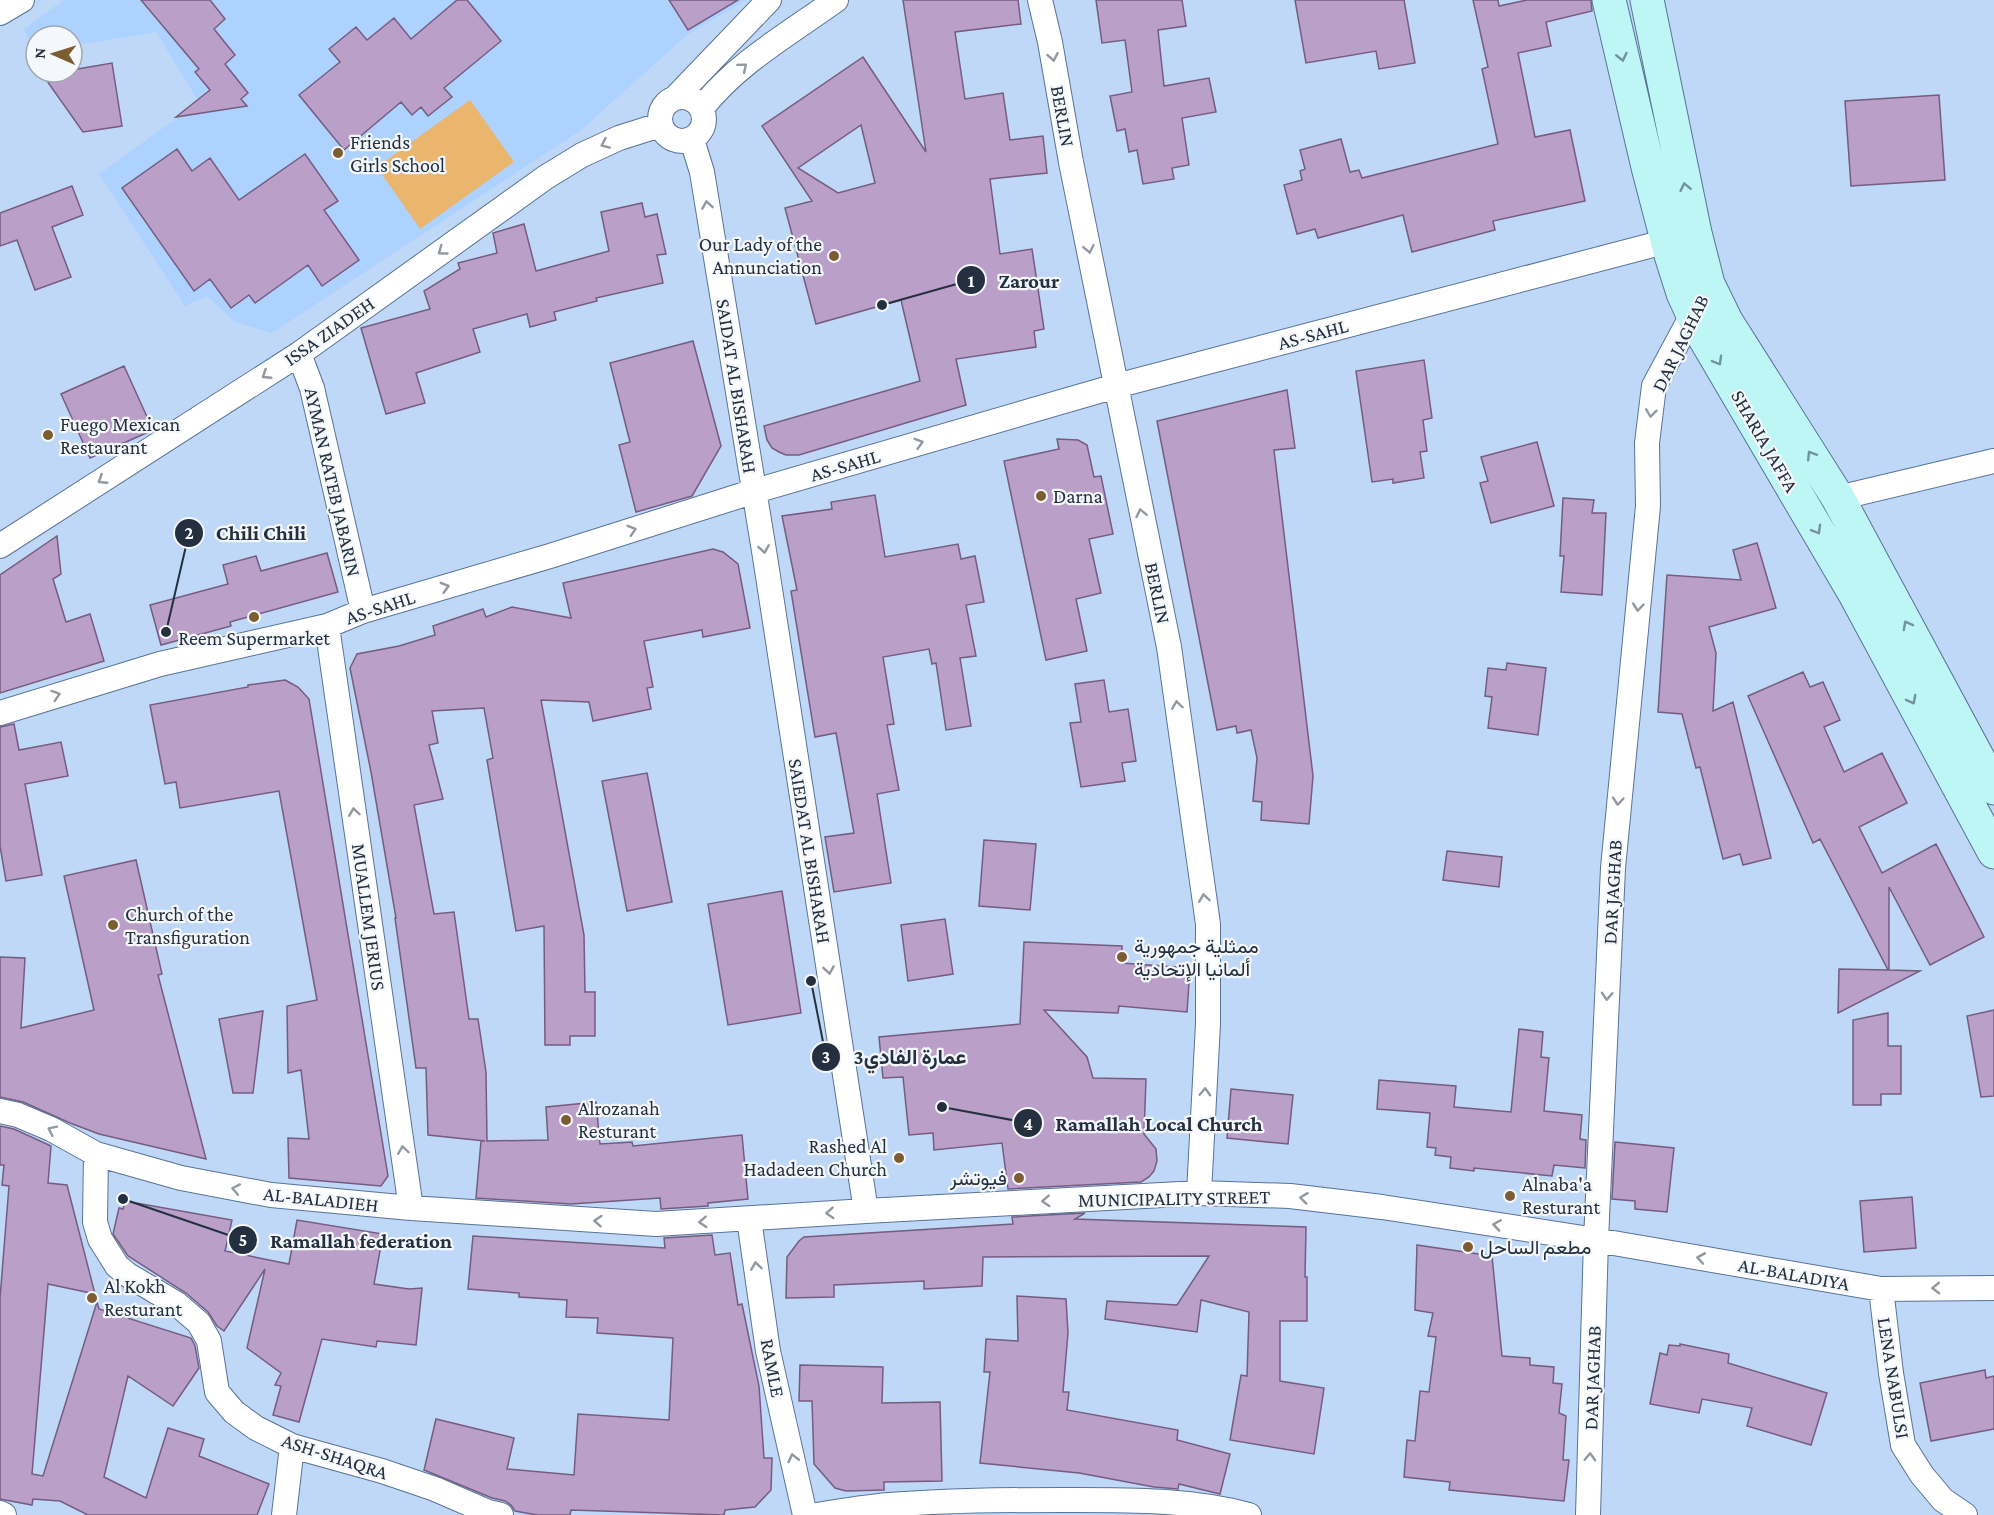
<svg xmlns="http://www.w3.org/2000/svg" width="1994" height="1515" font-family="'Crimson Pro',Vazirmatn,serif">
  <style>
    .built { fill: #add2ff }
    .green { fill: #eab66e }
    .building { fill: #ba9fc8; stroke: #755c81; stroke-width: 1.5; fill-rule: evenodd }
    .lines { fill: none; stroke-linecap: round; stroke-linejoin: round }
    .street-casing { stroke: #577396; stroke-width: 26 }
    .secondary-casing { stroke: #577396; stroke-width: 35 }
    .street { stroke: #fff; stroke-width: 24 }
    .secondary { stroke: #bef6f6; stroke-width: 33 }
    .oneway { stroke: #92989f }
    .oneway2 { stroke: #71939a }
    .poi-dot { fill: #7b5d31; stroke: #f4f7fb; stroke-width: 2 }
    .labels { text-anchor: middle; stroke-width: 4.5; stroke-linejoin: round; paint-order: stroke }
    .street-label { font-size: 20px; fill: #24303f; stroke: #f4f7fb }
    .poi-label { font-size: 20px; fill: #24303f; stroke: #f4f7fb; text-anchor: start }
    .leader { fill: none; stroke: #24303f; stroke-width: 2 }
    .callout-dot { fill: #24303f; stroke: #f4f7fb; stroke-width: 2 }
    .mark-label { font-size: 18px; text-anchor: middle; font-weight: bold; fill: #fff }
    .callout-label { font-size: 21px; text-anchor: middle; font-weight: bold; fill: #24303f; stroke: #f4f7fb; stroke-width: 4.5; stroke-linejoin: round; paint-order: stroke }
  </style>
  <rect width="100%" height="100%" fill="#bfd8f8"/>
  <path class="built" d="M64,0H746L687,35L580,131L272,333L235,322L207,296L185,306L99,174L199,102L156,32L72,46V36H36V52L34,53L24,29Z"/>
  <path class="green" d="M470,100L514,162L420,229L377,167Z"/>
  <path class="building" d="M141,0H210L225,19L214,29L235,55L225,64L248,93L241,99L247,106L176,117L210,90L195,72L199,69Z
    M457,0H467L501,41L444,88L452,97L428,116L421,107L412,115L401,102L344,150L299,95L340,62L329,49L356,27L367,40L394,18L411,39Z
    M669,0H738L688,30Z
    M903,0H1018L1021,24L955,32L965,99L1003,93L1010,140L1043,136L1047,173L990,179L1000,254L1032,249L1044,329L1034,331L1036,347L956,359L966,405L799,455H786L779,452L772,448L767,440L764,426L920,381L901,300L816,324L785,208L812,201L762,126L863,57L926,152ZM861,125L875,183L838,193L798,168Z
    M1096,0H1182L1186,26L1158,30L1164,86L1209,78L1216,112L1182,118L1189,165L1172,168L1174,179L1143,184L1137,150L1129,152L1125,129L1117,131L1110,96L1132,92L1125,40L1102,43Z
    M1295,0H1404L1415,63L1379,69L1376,51L1306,63Z
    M1473,0H1498L1499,6L1527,0H1591L1592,11L1546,22L1551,46L1518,53L1535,137L1570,130L1585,201L1493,221L1495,230L1412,252L1403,215L1318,238L1315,229L1297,234L1284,185L1302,180L1300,171L1305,169L1300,150L1341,139L1350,172L1359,170L1362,178L1498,144L1482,69L1488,67Z
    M112,63L122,126L83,132L42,74L72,72V70Z
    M1939,95L1945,180L1851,186L1845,101Z
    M177,149L192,171L210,158L239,200L305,154L338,201L324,210L359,260L322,286L308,265L255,303L249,295L231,308L210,279L194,291L122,188Z
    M72,186L83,215L52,227L71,277L35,290L17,240L0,246V213Z
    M642,203L645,217L657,214L666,254L657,255L663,283L596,298L597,301L554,312L556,320L530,327L527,314L473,329L480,352L416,373L425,403L386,414L361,328L430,309L424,291L460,269L458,263L497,253L493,233L524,224L536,271L609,251L601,212Z
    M693,341L721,446L692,496L636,512L619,445L630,442L610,363Z
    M1424,360L1432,418L1423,420L1427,451L1420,452L1424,478L1393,483V479L1372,482L1356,371Z
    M124,366L153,430L90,458L61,394Z
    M1287,390L1295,448L1274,450L1313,776L1309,824L1261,820L1262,802L1253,801L1257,758L1251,730L1237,733L1236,726L1217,730L1157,421Z
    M1057,439L1078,440L1087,445L1094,477L1101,476L1113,534L1089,539L1101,593L1076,599L1087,651L1046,660L1004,461L1059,449Z
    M1537,442L1554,506L1491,523L1480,483L1488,481L1481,457Z
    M875,495L885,557L958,544L961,559L975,556L984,602L966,605L976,656L960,658L971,726L946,730L936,663L932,664L929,649L883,657L894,724L887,725L899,790L877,794L891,883L834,892L825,837L854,833L836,733L815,737L791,591L797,590L782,516L832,509L831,502Z
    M1563,498L1594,500L1592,513H1606L1602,595L1561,592L1564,556H1560Z
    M57,536L61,574L53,579L66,622L90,614L104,661L0,693V575Z
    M1757,543L1776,608L1709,627L1716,653L1713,711L1733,702L1771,858L1743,865L1740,854L1723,859L1700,767L1696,768L1682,714L1658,712L1667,575L1741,580L1733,550Z
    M713,549L723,552L738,564L750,628L703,637L702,630L644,641L653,687L647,688L651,709L593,721L589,702L541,700L584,935L585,992H595V1036H570V1045H545L544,926L516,931L487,760L493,758L484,708L432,711L438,743L429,745L443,799L414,805L434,914L454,912L469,1019H478L486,1072L487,1141L548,1140L546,1107L596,1102L600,1144L632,1142L633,1146L742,1135L748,1199L708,1203V1206L661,1209L660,1198L571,1204L476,1198L481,1141H485L428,1135L426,1068H416L395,918H396L371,772L350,668L357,654L399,646L435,635L433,626L483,609L486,617L512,607L571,618L563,583Z
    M327,553L338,592L230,622L231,626L161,645L150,605L228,584L223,565L256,556L261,571Z
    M1507,663L1546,668L1538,735L1488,728L1492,697L1485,696L1488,668L1506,670Z
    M1803,672L1810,687L1823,682L1840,720L1824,727L1844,772L1882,753L1907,803L1859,827L1882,873L1936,844L1984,937L1930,965L1889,887V970L1920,971L1838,1013L1839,969L1888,970L1820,839L1813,843L1748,696Z
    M285,680L298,687L309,699L388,1176L381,1186L289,1178L288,1138L309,1139L301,1070L288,1073L287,1006L317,1000L279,791L180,808L176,782L165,784L150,705L248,687V685Z
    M1104,680L1109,712L1128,709L1136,761L1122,763L1125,781L1081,787L1070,723L1081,722L1075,684Z
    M14,724L19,750L61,742L68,776L25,784L42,875L6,881L0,846V727Z
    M647,773L672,902L627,911L602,781Z
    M984,840L1036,844L1030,910L979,906Z
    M1447,851L1502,857L1499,887L1443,880Z
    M136,860L162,974L158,975L206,1159L99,1134L70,1123L23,1102L0,1097V957L25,958L21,1028L94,1010L64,876Z
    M782,891L801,1013L728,1025L708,904Z
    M945,919L953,974L908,981L901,925Z
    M1024,942L1122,946V963L1190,968L1187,1012L1119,1006L1118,1013L1044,1010L1087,1057L1093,1078L1146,1079L1144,1134L1156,1149L1157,1161L1154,1171L1149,1177L1141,1182L1008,1189L1002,1143L934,1150L933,1133L909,1135L903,1077L883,1078L879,1037L1020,1024Z
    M1994,1010V1096L1981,1097L1967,1016Z
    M263,1011L253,1093H233L219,1019Z
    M1888,1013V1046H1901V1094H1881V1105H1853V1020Z
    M1519,1029L1543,1032L1541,1057L1549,1058L1544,1111L1582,1115L1580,1139L1586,1140L1585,1168L1554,1165L1552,1176L1474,1168V1171L1450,1168L1451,1157L1435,1155L1436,1148L1427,1147L1430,1113L1377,1109L1379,1080L1456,1086L1454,1107L1511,1112Z
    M1231,1089L1293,1095L1288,1144L1227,1138Z
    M0,1126L14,1129L51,1146L48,1183L67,1185L95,1294L48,1284L32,1474L43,1476L97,1302L99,1309L191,1338L195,1346L199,1368L173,1406L128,1376L104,1477L146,1498L168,1428L204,1439L199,1456L269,1484L257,1515H88L60,1501L33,1499L32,1505L0,1499V1298L9,1186L2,1185L4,1165H0Z
    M1615,1142L1674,1148L1667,1212L1635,1209V1201L1612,1199Z
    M1912,1197L1916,1248L1864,1252L1860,1201Z
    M125,1201L232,1220L225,1251L289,1264L297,1220L383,1234L374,1284L409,1289L422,1288L416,1345L377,1341L376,1347L322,1339L299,1422L273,1415L281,1386L275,1385L281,1373L247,1348L265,1269L224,1331L217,1326L208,1312L186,1293L128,1256L113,1234L119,1208L123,1209Z
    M1085,1213L1075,1219L1306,1227L1305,1277H1307V1321H1280V1381L1324,1388L1314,1454L1230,1440L1241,1375L1247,1376L1249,1312L1201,1300L1197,1332L1105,1319L1107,1301L1177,1305L1209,1256L983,1257L982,1286L924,1289V1281L834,1285V1297L786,1298L787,1257L799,1241L804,1237L1013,1224L1012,1217Z
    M712,1235L715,1255L730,1253L738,1305L742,1304L759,1386L764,1458H772L771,1490L755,1507L725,1510L724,1515L571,1510L570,1515H537L515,1511L511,1505L505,1501L492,1498L424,1470L436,1419L514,1438L507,1469L574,1475L578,1414L669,1420L673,1338L597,1333L598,1318L566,1317L567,1300L519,1297V1293L468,1289L473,1236L665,1248L664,1238Z
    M1417,1245L1492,1256L1502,1356L1530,1358V1365L1554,1367L1553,1383L1562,1384L1559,1413L1566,1416L1563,1460H1569L1564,1501L1449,1490L1450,1482L1404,1477L1407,1440L1415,1441L1420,1391L1429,1392L1436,1337L1428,1336L1433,1313L1415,1310Z
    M1017,1296L1066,1299L1068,1333L1063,1392H1069L1067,1410L1178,1430L1177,1440L1230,1454L1220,1494L1179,1484L1178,1489L1154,1487L1079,1473L980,1463L990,1372H984L986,1339L1018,1341Z
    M1680,1344L1729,1354L1728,1363L1827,1393L1811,1445L1747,1426L1752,1408L1702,1399L1699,1413L1650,1404L1660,1353L1667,1355L1669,1345L1680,1346Z
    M800,1365L883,1367L882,1403L940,1402L942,1481L884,1482V1490L846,1491L835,1488L814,1464L812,1401H799Z
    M1985,1370L1986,1378L1994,1376V1429L1931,1441L1920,1383Z"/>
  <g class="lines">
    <defs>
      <path id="street" d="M1040,0L1050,42L1071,162L1169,647L1208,924V1024L1199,1193
        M0,13L22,0
        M660 119a22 22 0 1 1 44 0a22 22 0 1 1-44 0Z
        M676,97L769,0
        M702,108C737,63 790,33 836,0
        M692,140L702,172L765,557L866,1211
        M299,354L312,388L363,611
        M1838,498L1994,461
        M0,546L299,354L546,177L582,155L619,138L660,125
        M327,626L411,1208
        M0,713L160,664L327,626L363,611L550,556L755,491L1116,386L1683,237
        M0,1111L18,1115L51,1129L96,1154L181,1178L271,1195L411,1208L656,1224L866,1211L1199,1193L1290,1196L1382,1207L1596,1240L1881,1289L1994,1288
        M96,1154L95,1222L100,1239L117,1266L128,1275L177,1304L199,1323L209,1341L217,1392L234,1412L256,1428L292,1446L382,1471L435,1489L488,1512L501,1515
        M749,1219L768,1351L805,1515
        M1881,1289L1891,1373L1903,1445L1922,1475L1943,1500L1965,1515
        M0,1513L4,1515
        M284,1515L292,1446
        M817,1515C841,1511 865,1507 889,1505C947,1500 1005,1500 1063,1500C1126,1500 1188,1499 1249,1515
        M1588,1515L1596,1240L1613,868L1648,506L1647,443L1654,386L1698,304"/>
      <path id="secondary" d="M1609,0L1648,167L1671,255L1683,293L1700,330L1855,594L1994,852
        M1647,0L1695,233L1708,284L1726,321L1838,498L1994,788"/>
    </defs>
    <use href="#street" class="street-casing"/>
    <use href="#secondary" class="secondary-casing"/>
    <use href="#street" class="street"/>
    <use href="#secondary" class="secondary"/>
  </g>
  <defs><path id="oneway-chevron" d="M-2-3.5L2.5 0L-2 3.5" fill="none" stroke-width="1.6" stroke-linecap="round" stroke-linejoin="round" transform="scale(1.5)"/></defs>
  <g class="oneway">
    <use href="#oneway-chevron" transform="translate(1053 57) rotate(80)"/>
    <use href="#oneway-chevron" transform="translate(743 67) rotate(-40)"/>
    <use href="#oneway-chevron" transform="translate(605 144) rotate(156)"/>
    <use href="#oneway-chevron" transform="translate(707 205) rotate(-99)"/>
    <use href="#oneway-chevron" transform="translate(1089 249) rotate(79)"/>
    <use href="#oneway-chevron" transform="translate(442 251) rotate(144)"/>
    <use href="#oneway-chevron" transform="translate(266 375) rotate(147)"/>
    <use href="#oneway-chevron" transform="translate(1651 413) rotate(97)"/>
    <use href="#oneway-chevron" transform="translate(919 443) rotate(-16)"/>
    <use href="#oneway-chevron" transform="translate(102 480) rotate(147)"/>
    <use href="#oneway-chevron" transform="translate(1141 513) rotate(-102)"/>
    <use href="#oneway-chevron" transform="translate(632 530) rotate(-18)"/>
    <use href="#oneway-chevron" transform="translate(764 549) rotate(81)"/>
    <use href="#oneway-chevron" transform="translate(445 587) rotate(-16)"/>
    <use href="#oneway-chevron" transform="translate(1638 607) rotate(96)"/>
    <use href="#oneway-chevron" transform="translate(56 695) rotate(-18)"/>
    <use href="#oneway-chevron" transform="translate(1177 705) rotate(-98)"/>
    <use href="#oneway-chevron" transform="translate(1618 801) rotate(95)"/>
    <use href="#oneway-chevron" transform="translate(354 812) rotate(-98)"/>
    <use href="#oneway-chevron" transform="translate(1204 898) rotate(-98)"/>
    <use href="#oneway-chevron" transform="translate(829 970) rotate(81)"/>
    <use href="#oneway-chevron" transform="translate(1607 996) rotate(93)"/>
    <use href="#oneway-chevron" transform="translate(1205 1092) rotate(-87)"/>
    <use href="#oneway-chevron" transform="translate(52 1130) rotate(-154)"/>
    <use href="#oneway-chevron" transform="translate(403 1150) rotate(-98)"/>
    <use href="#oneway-chevron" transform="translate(236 1189) rotate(-169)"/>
    <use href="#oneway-chevron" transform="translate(1304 1198) rotate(-173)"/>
    <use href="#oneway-chevron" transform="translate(1046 1201) rotate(177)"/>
    <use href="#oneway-chevron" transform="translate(830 1213) rotate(176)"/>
    <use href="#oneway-chevron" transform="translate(598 1221) rotate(-176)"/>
    <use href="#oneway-chevron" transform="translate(703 1222) rotate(177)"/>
    <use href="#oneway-chevron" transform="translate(1497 1225) rotate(-171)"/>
    <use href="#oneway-chevron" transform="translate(1701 1258) rotate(-170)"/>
    <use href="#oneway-chevron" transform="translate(756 1266) rotate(-98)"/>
    <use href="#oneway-chevron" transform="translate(1936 1288) rotate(179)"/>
    <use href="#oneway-chevron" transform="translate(1590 1457) rotate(-88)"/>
    <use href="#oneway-chevron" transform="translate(793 1458) rotate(-103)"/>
  </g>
  <g class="oneway2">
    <use href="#oneway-chevron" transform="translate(1622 57) rotate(77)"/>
    <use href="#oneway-chevron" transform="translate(1685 187) rotate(-102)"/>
    <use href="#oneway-chevron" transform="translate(1718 361) rotate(60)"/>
    <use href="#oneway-chevron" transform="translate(1811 455) rotate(-122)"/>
    <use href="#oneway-chevron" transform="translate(1817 530) rotate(60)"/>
    <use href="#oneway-chevron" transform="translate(1907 625) rotate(-118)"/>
    <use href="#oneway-chevron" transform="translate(1912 700) rotate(62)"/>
  </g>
  <g class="poi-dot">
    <circle cx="338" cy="153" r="6"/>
    <circle cx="834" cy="256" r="6"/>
    <circle cx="48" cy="435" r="6"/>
    <circle cx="1041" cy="496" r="6"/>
    <circle cx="254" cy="617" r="6"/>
    <circle cx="113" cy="925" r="6"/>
    <circle cx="1122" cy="957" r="6"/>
    <circle cx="566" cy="1120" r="6"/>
    <circle cx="899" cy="1158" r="6"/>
    <circle cx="1019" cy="1178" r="6"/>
    <circle cx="1510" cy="1196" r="6"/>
    <circle cx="1468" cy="1247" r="6"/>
    <circle cx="92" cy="1298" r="6"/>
  </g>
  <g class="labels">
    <g class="street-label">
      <text transform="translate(1063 116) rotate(80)" y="7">BERLIN</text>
      <text transform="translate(329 331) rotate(-35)" y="7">ISSA ZIADEH</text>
      <text transform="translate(1313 334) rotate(-15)" y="7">AS-SAHL</text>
      <text transform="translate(1680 343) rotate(-64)" y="7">DAR JAGHAB</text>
      <text transform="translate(737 386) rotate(81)" y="7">SAIDAT AL BISHARAH</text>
      <text transform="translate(1765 441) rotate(60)" y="7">SHARIA JAFFA</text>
      <text transform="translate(845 465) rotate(-16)" y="7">AS-SAHL</text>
      <text transform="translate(333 482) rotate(77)" y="7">AYMAN RATEB JABARIN</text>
      <text transform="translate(1158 593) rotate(78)" y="7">BERLIN</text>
      <text transform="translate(380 607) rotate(-18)" y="7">AS-SAHL</text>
      <text transform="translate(810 851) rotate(81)" y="7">SAIEDAT AL BISHARAH</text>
      <text transform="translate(1612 892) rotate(-87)" y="7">DAR JAGHAB</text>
      <text transform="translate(369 917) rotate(82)" y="7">MUALLEM JERIUS</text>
      <text transform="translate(1174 1198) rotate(-1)" y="7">MUNICIPALITY STREET</text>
      <text transform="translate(321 1199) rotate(6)" y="7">AL-BALADIEH</text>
      <text transform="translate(1794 1274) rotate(10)" y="7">AL-BALADIYA</text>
      <text transform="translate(773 1368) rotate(79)" y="7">RAMLE</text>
      <text transform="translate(1592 1378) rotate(-88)" y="7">DAR JAGHAB</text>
      <text transform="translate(1894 1378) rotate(81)" y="7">LENA NABULSI</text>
      <text transform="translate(335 1456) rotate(18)" y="7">ASH-SHAQRA</text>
    </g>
    <g class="poi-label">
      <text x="350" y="149">Friends<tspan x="350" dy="23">Girls School</tspan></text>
      <text x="822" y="251" text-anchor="end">Our Lady of the<tspan x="822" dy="23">Annunciation</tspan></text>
      <text x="60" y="431">Fuego Mexican<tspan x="60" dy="23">Restaurant</tspan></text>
      <text x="1053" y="503">Darna</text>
      <text x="254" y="645" text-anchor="middle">Reem Supermarket</text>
      <text x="125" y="921">Church of the<tspan x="125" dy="23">Transfiguration</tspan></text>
      <text x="1134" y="953">ممثلية جمهورية<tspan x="1134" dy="23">ألمانيا الإتحادية</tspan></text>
      <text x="578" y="1115">Alrozanah<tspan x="578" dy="23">Resturant</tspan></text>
      <text x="887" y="1153" text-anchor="end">Rashed Al<tspan x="887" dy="23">Hadadeen Church</tspan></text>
      <text x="1007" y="1185" text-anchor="end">فيوتشر</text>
      <text x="1522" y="1191">Alnaba'a<tspan x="1522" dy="23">Resturant</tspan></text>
      <text x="1480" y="1254">مطعم الساحل</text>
      <text x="104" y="1293">Al Kokh<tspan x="104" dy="23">Resturant</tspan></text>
    </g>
  </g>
  <path class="leader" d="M882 305L971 280M166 632L189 533M811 981L826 1057M942 1107L1028 1123M123 1199L243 1240"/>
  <g class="callout-dot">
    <circle cx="882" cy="305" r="6"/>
    <circle cx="166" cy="632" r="6"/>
    <circle cx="811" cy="981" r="6"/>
    <circle cx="942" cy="1107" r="6"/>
    <circle cx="123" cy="1199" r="6"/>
    <circle cx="971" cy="280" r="15"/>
    <circle cx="189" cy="533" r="15"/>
    <circle cx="826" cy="1057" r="15"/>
    <circle cx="1028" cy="1123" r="15"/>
    <circle cx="243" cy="1240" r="15"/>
  </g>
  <g class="mark-label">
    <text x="971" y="287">1</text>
    <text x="189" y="539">2</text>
    <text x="826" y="1063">3</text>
    <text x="1028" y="1130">4</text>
    <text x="243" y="1246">5</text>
  </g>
  <g class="callout-label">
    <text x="1029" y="288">Zarour</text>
    <text x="261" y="540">Chili Chili</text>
    <text x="910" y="1064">عمارة الفادي3</text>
    <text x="1159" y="1131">Ramallah Local Church</text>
    <text x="361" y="1248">Ramallah federation</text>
  </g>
  <g transform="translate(54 54) rotate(273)"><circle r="28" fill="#f4f7fb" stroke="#a1a7b0" stroke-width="1.5"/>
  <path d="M0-4.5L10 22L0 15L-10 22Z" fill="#7b5d31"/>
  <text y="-9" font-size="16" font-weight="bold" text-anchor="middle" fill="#24303f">N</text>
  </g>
</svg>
